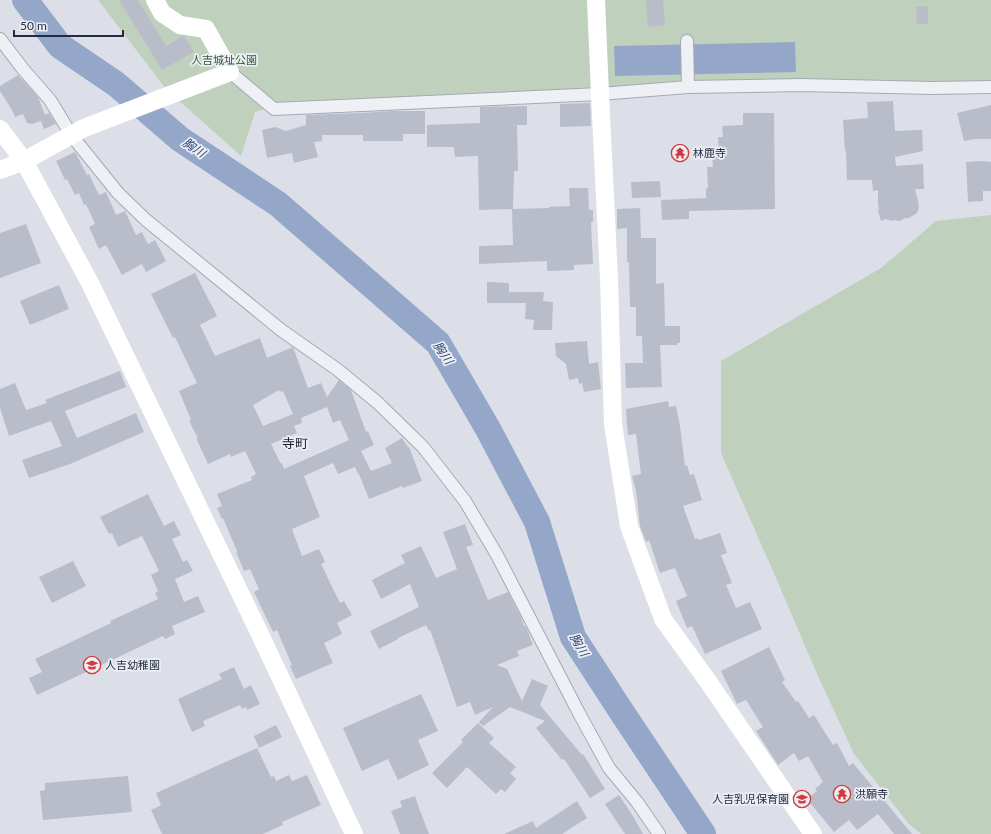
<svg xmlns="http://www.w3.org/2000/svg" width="991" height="834" font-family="Lato,'Noto Sans JP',sans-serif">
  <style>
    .green { fill: #bfd1bd }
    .water { fill: #95a7c9 }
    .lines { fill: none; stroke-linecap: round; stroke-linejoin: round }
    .river { stroke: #95a7c9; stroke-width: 26 }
    .building { fill: #b9bdca; fill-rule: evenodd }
    .street-casing { stroke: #a5a9b4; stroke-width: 14 }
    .street { stroke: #eff0f5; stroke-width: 12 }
    .secondary { stroke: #fff; stroke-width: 18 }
    .labels { text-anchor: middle; stroke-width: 3.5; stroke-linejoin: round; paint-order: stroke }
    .park-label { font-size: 11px; fill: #345a32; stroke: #ebeef5 }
    .poi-label { font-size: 11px; fill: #252b3e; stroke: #ebeef5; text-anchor: start }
    .water-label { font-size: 12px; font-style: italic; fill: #2e4373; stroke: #ebeef5 }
    .quarter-label { font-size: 13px; fill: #181c2e; stroke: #ebeef5 }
  </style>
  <rect width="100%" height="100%" fill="#dcdfe7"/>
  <path class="green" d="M98,0H991V82L277,105L255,112L241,156L166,89Z
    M991,215V834H921L909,824L854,754L817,674L779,585L721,453V361L881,268L936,221Z"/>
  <path class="water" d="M795,42L796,72L615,76L614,46Z"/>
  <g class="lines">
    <path class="river" d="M25,0L60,46L116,84L180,139L278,204L438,343L488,429L537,522L573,637L623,714L703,834"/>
  </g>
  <path class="building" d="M119,0H138L166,46L183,36H184L194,52L162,70Z
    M646,0H663L665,25L648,27Z
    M928,6V24H917L916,7Z
    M18,75L38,97L45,115L49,113L56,124L44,129L41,121L32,124L27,123L23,114L15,117L12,110L0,91V86Z
    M893,101L895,131L922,130L923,151L895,157L896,166L923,164L924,189H915L918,201L919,208L917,213L909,218H905L900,221L894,220L891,221L885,219L881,221L878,211L879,209L878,204V190L873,191L872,180H847L846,151H845L843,120L868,118L867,102Z
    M590,103L591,126L560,127V104Z
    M991,105V139H975L964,141L957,113Z
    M527,106V125H517L518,171H514L513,209L549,208V207L570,206L569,188H588L589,210H593V222H591L593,264L574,265V270L547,271V261L479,264V246L513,245L512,209H513L479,210L478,156L455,157L454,147H427V125L480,123V107Z
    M392,111H425V134H403V141H363V135H322V141L314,142L318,157L294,163L292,153L267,158L262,130L275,127L286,131L306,125V115L360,113Z
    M743,113H774L775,209L689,211V219L662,220L661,200L706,198V189L708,188L707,167H713L712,153L719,152L718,137H723L722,126L743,125Z
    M75,152L87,175L89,174L99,195L106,192L116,215L125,211L136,235L142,232L148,244L155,240L166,261L146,272L142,264L122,275L106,245L99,249L89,227L95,224L86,204L84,205L79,193L75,195L67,179L65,180L56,161Z
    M982,161L991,162V191H983V201L968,202L966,162Z
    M660,181L661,197L632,198L631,182Z
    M640,208L641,238H656V284L664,283L665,326H680V343H677V345H660L662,387L626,388L625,363H643L642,336H636V307H630L629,262H627V228L617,229V209Z
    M26,224L41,263L0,278V233Z
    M195,273L217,316L200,325L215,356L260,338L267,358L293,347L308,388L321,383L327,397L339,380L351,390L366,432L368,431L374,445L361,451L371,471L392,463L385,448L402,438L408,447H409L422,481L403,488L402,486L369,499L359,474H358L355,467L338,474L333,463L304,476L320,517L292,529L302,556L319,549L325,562L321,564L340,603L344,601L352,615L337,623L342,634L324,643L333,663L296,679L290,666L292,665L277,630L273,632L254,592L259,589L250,569L244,571L236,552L237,551L223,518L222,519L217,508L222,506L217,494L252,480L251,477L256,474L245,451L231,457L230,454L208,464L196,438H198L189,421L191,420L179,391L197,383L175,337L173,338L151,294ZM279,390L280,392L283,391L293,414L263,426L253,405ZM327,407L333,423L340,420L349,440L284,469L282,463L281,464L271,444L297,433L294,426L302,423L301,418Z
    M487,282L509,283V292H544L543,301L553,302L552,330H533L534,320L525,319L526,303H487Z
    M59,285L69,309L30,325L20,301Z
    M587,341L589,364L598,362L601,389L584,392L582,383L579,384L578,378L569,380L566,364L556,356L555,343Z
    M120,371L126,387L65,411L77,438L136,413L144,432L70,464L29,478L22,460L62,446L51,421L9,436L0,408V389L15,383L26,410L47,403L45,400Z
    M668,401L669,407L676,406L680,426L685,466L687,465L690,475L694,474L702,500L683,506L695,539L698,538L699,540L720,533L727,553L721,555L732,583L726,585L736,608L750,602L762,629L705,654L692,626L687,628L676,601L687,596L675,568L660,573L649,540L646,542L640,526L636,491L632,476L641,474L636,434L628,435L627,425L626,409Z
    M148,494L164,526L174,521L181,535L172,539L183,562L187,560L193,571L175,579L184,602L198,596L205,612L172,626L175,634L165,639L163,636L37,695L29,678L42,672L35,659L111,623L110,621L158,599L155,593L158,591L151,575L159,571L142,536L118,547L112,533L109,534L100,517Z
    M465,524L473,545L466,547L488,600L508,592L521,617L524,626H525L527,629L533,645L517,651L519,656L497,665L507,669L522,701L532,679L548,686L540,705L582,755L583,754L605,789L590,798L564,759L562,760L536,728L545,721L510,707L483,726L479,722L493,707L475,715L470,702L457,707L442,663L430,630L429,631L426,625L398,638V639L379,649L370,631L419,607L410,584L381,599L372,580L405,563L401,555L421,546L436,578L457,569L443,532Z
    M73,561L86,586L52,603L39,577Z
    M769,647L785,680L782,682L796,702L798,701L809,718L814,715L833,745L837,743L849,766L853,763L912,834H894L878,814L857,830L849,820L834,832L807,799L817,791L815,789L823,782L808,756L799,761L794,753L778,765L756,731L763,727L746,700L737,704L721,671Z
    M234,667L244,689L251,685L260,704L247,710L246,707L242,709L240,705L203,721L205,726L192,732L178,699L222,679L219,674Z
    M421,694L438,731L418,740L429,765L398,780L388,759L362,771L343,728Z
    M478,723L494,738L489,743L516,767L510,773L516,779L505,792L501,789L496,794L467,767L447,788L432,773L463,742L461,740Z
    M276,725L282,737L259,748L254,736Z
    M257,748L271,777L274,776L276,781L289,775L292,781L307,775L321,805L282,822L283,825L263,834H162L151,810L161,805L156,793Z
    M128,776L132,812L43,820L40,791L45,790V783Z
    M619,795L633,816L643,834H625L605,804Z
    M415,796L419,808L429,834H400L394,818L391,811L402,807L400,801Z
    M577,801L587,818L562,834H504L533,821L536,828Z"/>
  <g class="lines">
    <defs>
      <path id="street" d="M0,39L23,69L50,100L72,136L118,193L146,220L281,330L338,370L378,403L423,447L465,501L497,555L580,715L609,768L637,802L659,834
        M687,41L688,87
        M230,72L274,109L600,94L688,87L801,85L933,88L991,87"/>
    </defs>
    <use href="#street" class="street-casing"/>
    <use href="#street" class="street"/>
    <path class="secondary" d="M596,0L600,94L609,279L613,424L629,526L663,619L707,680L813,834
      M0,129L24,161L90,283L257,628L354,834
      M0,170L24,161L84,128L230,72L206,29L180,25L162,13L155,0"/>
  </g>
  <defs>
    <symbol id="temple-ring" viewBox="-11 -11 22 22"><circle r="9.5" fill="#ebeef5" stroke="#d23b3c" stroke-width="1.5"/><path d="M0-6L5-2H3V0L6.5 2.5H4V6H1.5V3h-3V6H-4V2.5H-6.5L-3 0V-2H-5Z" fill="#d23b3c"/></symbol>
    <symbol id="school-ring" viewBox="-11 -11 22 22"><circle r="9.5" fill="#ebeef5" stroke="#d23b3c" stroke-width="1.5"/><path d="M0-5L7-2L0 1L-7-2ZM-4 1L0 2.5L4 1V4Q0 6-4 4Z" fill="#d23b3c"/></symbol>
  </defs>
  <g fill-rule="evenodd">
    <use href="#temple-ring" x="670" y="143" width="20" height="20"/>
    <use href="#school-ring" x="82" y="655" width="20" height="20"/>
    <use href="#temple-ring" x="832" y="784" width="20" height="20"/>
    <use href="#school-ring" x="792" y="789" width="20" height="20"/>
  </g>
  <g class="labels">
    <g class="park-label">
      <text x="224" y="64">人吉城址公園</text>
    </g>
    <g class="poi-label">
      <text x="693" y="157">林鹿寺</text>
      <text x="105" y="669">人吉幼稚園</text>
      <text x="855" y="798">洪願寺</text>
      <text x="789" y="803" text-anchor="end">人吉乳児保育園</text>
    </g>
    <g class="water-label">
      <text transform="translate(194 148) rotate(34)" y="4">胸川</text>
      <text transform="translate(443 353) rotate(56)" y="4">胸川</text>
      <text transform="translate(579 645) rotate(60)" y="4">胸川</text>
    </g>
    <g class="quarter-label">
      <text x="295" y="448">寺町</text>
    </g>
  </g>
  <path d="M14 30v6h109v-6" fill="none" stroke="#252b3e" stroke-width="2"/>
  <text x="20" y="30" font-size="12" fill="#252b3e" stroke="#ebeef5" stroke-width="3" paint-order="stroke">50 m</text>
</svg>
